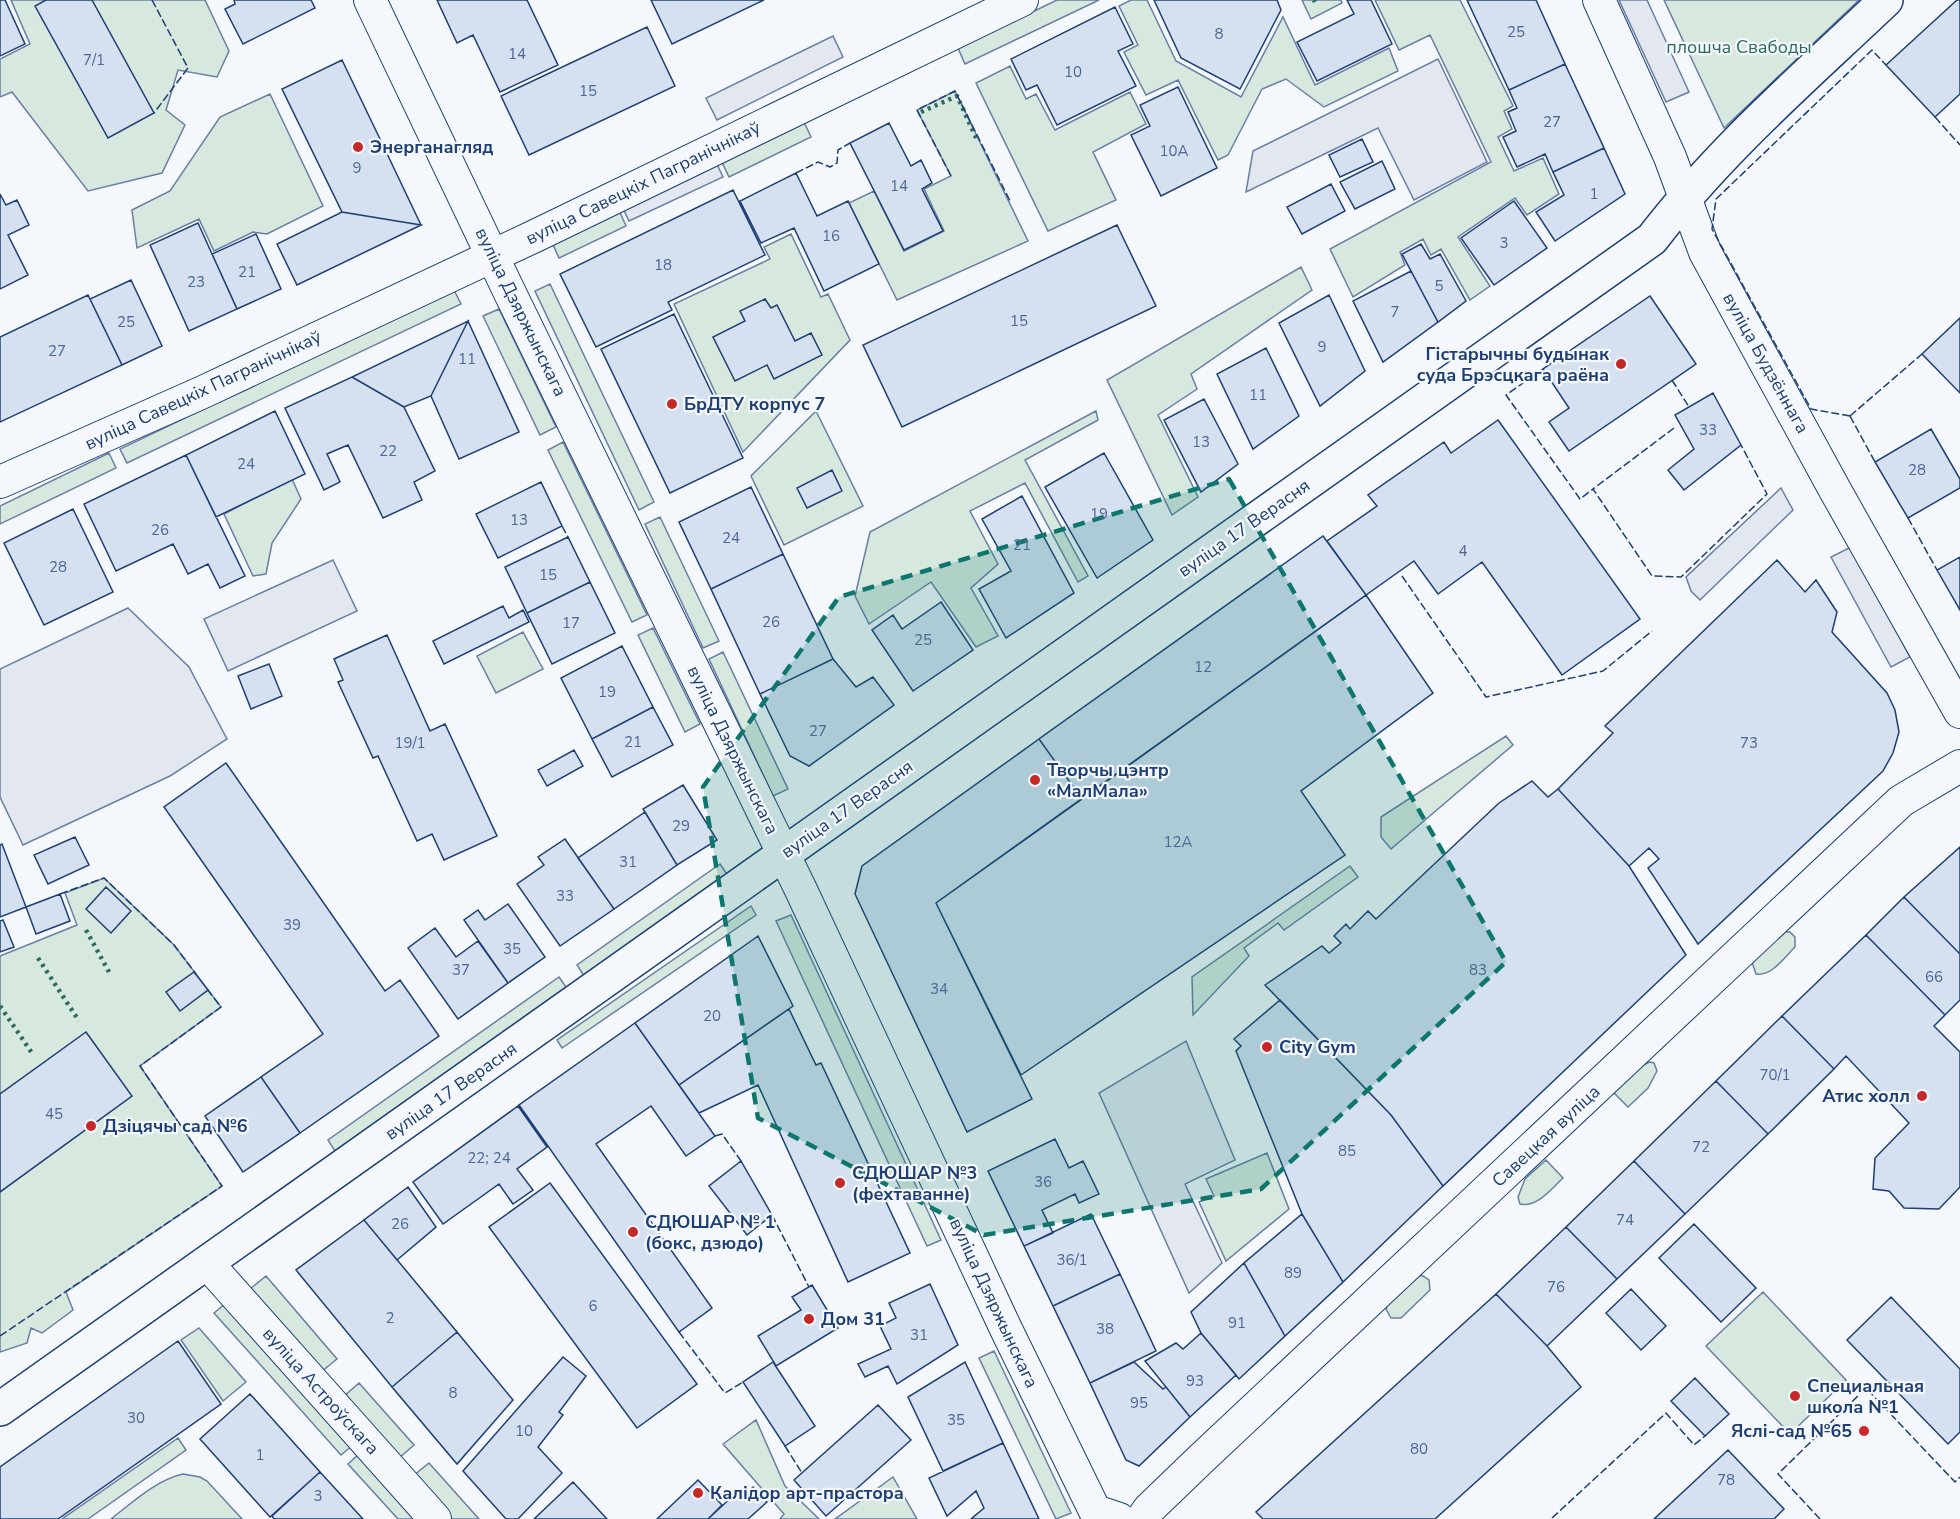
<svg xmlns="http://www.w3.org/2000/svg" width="1960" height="1519" font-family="'Nunito Sans',sans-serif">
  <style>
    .green { fill: #d7e8df; stroke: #687fa3; stroke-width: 1.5 }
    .parking { fill: #e3e8f0; stroke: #687fa3; stroke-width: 1.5 }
    .building { fill: #d5e0f0; stroke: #1d3f73; stroke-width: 1.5 }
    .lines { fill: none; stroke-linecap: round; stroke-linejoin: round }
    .street-casing { stroke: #1d3f73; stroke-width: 34 }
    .secondary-casing { stroke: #1d3f73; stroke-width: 36 }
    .street { stroke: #f4f7fb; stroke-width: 32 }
    .secondary { stroke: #f4f7fb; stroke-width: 33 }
    .hedge { stroke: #2c6c60; stroke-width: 4.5; stroke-dasharray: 3 4.5; stroke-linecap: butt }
    .fence { stroke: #1d3f73; stroke-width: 1.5; stroke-dasharray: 8 3; stroke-linecap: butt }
    .marked { fill: #0f766e; fill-opacity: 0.2; stroke: #0f766e; stroke-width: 4.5; stroke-dasharray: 12 8; stroke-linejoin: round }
    .poi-dot { fill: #c62828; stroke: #f4f7fb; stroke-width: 2 }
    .labels { text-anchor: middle; stroke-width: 4.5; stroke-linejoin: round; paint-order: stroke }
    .number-label { font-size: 15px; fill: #4b6792 }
    .park-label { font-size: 18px; fill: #2c6c60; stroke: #f4f7fb }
    .poi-label { font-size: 18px; font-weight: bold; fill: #1d3f73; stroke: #f4f7fb; text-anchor: start }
    .street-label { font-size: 18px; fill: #1d3f73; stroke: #f4f7fb }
  </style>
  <rect width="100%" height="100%" fill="#f4f7fb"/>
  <path class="green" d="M11,0H205L229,51L217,77L178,70L166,110L185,125L162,173L88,191L12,92L0,97V59L30,44Z
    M1057,0H1099L965,64L958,48Z
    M1131,0H1147L1176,61L1241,97L1283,17L1315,85L1389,48L1398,71L1324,107L1286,79L1262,89L1228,155L1218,160L1178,80L1146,95L1124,52L1138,45L1119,6Z
    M1302,0H1341L1342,3L1311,19Z
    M1375,0H1460L1513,106L1504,111L1512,129L1498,137L1514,171L1543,158L1559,194L1527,215L1515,198L1458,237L1490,286L1470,300L1441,249L1431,255L1423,239L1400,252L1405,265L1353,297L1330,249L1491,162L1430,35L1399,50Z
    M1664,0H1859L1724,128Z
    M1010,66L1026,99L1036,94L1055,130L1130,92L1146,124L1093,152L1116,200L1048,231L976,83Z
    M955,91L1028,241L897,300L849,203L874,191L904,251L944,231L924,189L951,176L917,110Z
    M270,94L323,206L267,234L253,232L214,251L199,219L137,248L132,210L170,191L220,117Z
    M803,120L811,137L729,177L721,160Z
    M618,208L626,226L559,258L551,240Z
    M791,234L821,297L828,294L850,340L743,452L674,304L770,259L764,247Z
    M1301,267L1312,290L1191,374L1197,389L1158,415L1198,497L1172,515L1107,380Z
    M550,284L654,502L639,510L535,291Z
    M454,290L461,304L127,463L120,449Z
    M499,309L556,427L540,435L483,316Z
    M816,411L863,506L784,545L751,476Z
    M1096,411L1098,420L1025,460L1088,576L1078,582L1025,483L970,511L998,564L971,588L998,636L976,647L931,582L869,624L855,596L870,532Z
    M563,442L647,615L632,622L548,450Z
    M109,453L116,468L0,524V506Z
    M292,479L301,499L272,543L266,574L253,576L224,514Z
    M660,517L719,641L703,648L645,524Z
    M653,628L700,724L685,732L638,635Z
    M523,632L543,669L496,693L477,656Z
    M723,652L788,789L773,796L709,659Z
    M1506,736L1513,745L1391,849L1381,837V817Z
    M720,864L727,874L584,976L577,965Z
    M1350,866L1358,877L1284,930L1278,923L1244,948L1249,956L1193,1015L1192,977Z
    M104,878L174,945L221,1007L140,1066L222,1186L66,1292L73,1310L42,1333L31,1328L27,1343L0,1352V956L77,925L65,893Z
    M751,906L756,915L562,1048L557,1040Z
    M791,915L941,1240L927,1246L776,921Z
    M1783,932H1790L1795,937V947C1785,957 1771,977 1756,974L1752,962Z
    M559,977L566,987L335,1151L328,1140Z
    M1650,1062L1654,1063L1657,1071L1648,1088L1628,1107L1611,1090L1631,1070Z
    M1267,1153L1289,1209L1226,1261L1199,1202L1214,1196L1206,1179Z
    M1546,1160L1563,1178C1552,1188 1537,1208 1520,1204L1518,1197L1525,1179Z
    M1417,1275L1423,1276L1429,1280L1430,1290L1401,1318H1391L1386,1309L1388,1303Z
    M266,1276L337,1359L321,1372L250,1289Z
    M1763,1292L1846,1380L1790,1434L1706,1346Z
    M226,1303L353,1445L341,1455L214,1313Z
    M199,1328L246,1382L223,1401L181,1340Z
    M994,1351L1071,1513L1056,1519L979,1358Z
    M359,1383L414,1445L398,1459L343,1397Z
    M756,1420L785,1486L819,1519H780L784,1514L723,1444Z
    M178,1438L186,1450L88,1519H62Z
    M360,1453L418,1519H398L348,1464Z
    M429,1463L479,1519H452L413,1476Z
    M183,1474L200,1477L207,1481L242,1519H111C133,1502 156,1480 183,1474Z
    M893,1477L917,1519H835Z"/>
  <path class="parking" d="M1619,0H1647L1689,92L1666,102Z
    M833,36L843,57L717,120L706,98Z
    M1438,59L1487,162L1414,200L1378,128L1246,192L1253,151Z
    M715,160L723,177L629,221L621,204Z
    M1781,488L1793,510L1700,600L1691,591L1686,577Z
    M1851,547L1910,657L1891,667L1831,557Z
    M333,560L357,611L228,671L204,619Z
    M128,608L189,667L227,739L170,776L23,845L0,797V669Z
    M1186,1041L1235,1160L1185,1184L1222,1263L1189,1293L1099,1093Z"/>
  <path class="building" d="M0,0H5L25,44L0,56Z
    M46,0H92L154,113L108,138L35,6Z
    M234,0H311L315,8L243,44L225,9L235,4Z
    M437,0H527L558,65L500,92L473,35L457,43Z
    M651,0H764L672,44Z
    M1154,0H1277L1281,10L1240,89L1181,58Z
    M1347,0H1371L1392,44L1317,81L1297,42L1354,14Z
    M1467,0H1536L1565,64L1509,90Z
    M1957,0H1960V94L1935,117L1886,65Z
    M1115,7L1133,44L1118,51L1136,86L1057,125L1037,85L1026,90L1011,59Z
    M647,27L675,86L529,155L501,96Z
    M342,60L380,139L421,225L342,212L282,89Z
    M1565,64L1604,148L1553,172L1545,154L1517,167L1503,137L1516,131L1508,112L1517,108L1509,90Z
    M1178,87L1217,168L1161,196L1131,135L1150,126L1140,105Z
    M889,123L911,166L921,160L932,183L922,189L943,231L904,250L850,143Z
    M1362,139L1373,162L1340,177L1329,155Z
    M1604,148L1625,194L1555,241L1536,212L1564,195L1553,172Z
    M1382,161L1395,189L1355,209L1340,182Z
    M796,173L817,216L848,201L879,264L824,291L794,228L761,243L740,201Z
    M1331,184L1345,211L1302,234L1287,207Z
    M733,190L765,255L668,302L672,310L596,347L560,274Z
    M0,194L6,205L17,200L29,225L8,235L28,275L0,289Z
    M1514,201L1547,248L1494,285L1461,238Z
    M342,212L421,225L297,285L277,244Z
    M198,223L237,309L189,331L150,245Z
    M1117,225L1156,306L902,427L863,345Z
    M256,234L281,289L237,309L212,254Z
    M1421,244L1430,259L1440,254L1466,301L1438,322L1402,254Z
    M1411,271L1438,322L1383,362L1353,301Z
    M131,280L162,346L122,365L90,299Z
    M88,295L122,365L0,422V337Z
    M1329,295L1365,371L1320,406L1279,323Z
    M1650,296L1696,364L1569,451L1549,422L1569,408L1543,369Z
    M765,299L771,308L777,305L795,341L811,333L822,355L774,379L767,365L735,381L713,337L745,321L740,311Z
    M674,314L743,458L670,493L601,349Z
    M1960,318V393L1922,354Z
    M468,321L431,396L404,407L352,377Z
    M468,321L519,432L459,459L431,396Z
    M1266,348L1299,416L1253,449L1217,374Z
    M352,377L404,407L435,471L414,482L422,500L383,518L348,445L327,454L340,482L324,490L285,408Z
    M1713,393L1741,445L1684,490L1668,470L1694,449L1675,415Z
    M1204,399L1238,464L1201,492L1164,420Z
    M275,411L305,474L216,517L186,455Z
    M1498,420L1640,619L1562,675L1482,562L1438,594L1414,561L1366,595L1327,541L1377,506L1368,495L1444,442L1451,453Z
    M1931,429L1960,479V488L1908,518L1875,462Z
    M1104,453L1153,540L1097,578L1045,487Z
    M186,455L245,576L220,588L208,564L188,574L173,544L116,571L84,504Z
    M832,470L842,491L807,508L797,488Z
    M541,482L562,526L498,558L476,514Z
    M751,487L783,554L711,589L679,522Z
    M1022,496L1074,593L1006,638L979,589L1011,571L982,519Z
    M73,509L113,592L44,625L4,543Z
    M1323,536L1366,595L1082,799L1039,739Z
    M568,537L590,582L527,613L505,567Z
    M783,554L833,659L760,694L711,589Z
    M1960,557V610L1937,570Z
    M1777,560L1805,592L1816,580L1837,612L1832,632L1887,693L1895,710L1899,732L1893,753L1883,771L1698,944L1648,868L1659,859L1649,848L1629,866L1558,789L1613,733L1605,726Z
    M590,582L615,633L552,664L527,613Z
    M1366,595L1433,693L1301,791L1345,855L1021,1075L936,903Z
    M941,602L973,650L913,691L872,630L893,615L902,629Z
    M503,606L509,618L523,610L529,622L444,664L433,641Z
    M387,635L430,731L445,724L497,836L444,860L432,834L417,841L378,756L373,758L338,682L343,680L334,659Z
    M622,646L653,707L592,739L561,678Z
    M833,659L856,687L873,677L894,705L809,766L790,756L760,694Z
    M269,664L282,696L251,709L238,676Z
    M653,707L673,745L612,777L592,739Z
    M1039,739L1082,799L936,903L1032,1099L967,1132L855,894L862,866Z
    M574,750L583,766L547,786L538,770Z
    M226,763L385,991L400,980L439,1036L300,1133L261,1077L323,1034L164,807Z
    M1532,781L1548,797L1558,789L1629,866L1686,955L1443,1186L1391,1115L1265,985L1322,946L1329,953L1341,943L1334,936L1346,924L1350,929L1368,911L1376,919L1499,803Z
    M683,785L717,840L677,865L643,809Z
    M645,812L677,865L614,909L578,858Z
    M75,837L89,865L48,884L34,855Z
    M565,839L614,909L560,946L517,884L544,865L538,857Z
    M2,844L26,907L0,917V845Z
    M1960,847V954L1904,897Z
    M106,887L131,911L111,933L86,909Z
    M60,894L70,921L36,934L26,907Z
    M1904,897L1960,954V1000L1945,1015L1866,935Z
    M508,904L545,957L508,983L464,920L478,910L485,920Z
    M3,920L14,947L0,952V921Z
    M435,928L456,957L478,941L508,983L458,1019L408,948Z
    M1866,935L1945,1015L1934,1026L1960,1052V1187L1939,1209L1904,1208L1889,1191L1873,1189L1875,1158L1909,1123L1846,1056L1834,1069L1782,1016Z
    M758,936L793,1006L679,1085L635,1023Z
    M194,972L208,990L180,1011L166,992Z
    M1280,1000L1391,1115L1443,1186L1343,1282L1302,1214L1236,1051L1241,1046L1234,1039Z
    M789,1009L816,1065L821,1063L910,1253L848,1282L758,1085L699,1113L679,1085Z
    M1782,1016L1834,1069L1768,1134L1716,1081Z
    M635,1023L715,1136L686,1156L651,1106L596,1144L712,1308L679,1332L519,1105Z
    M86,1032L132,1096L0,1192V1094Z
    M261,1077L300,1133L243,1172L205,1116Z
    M1716,1081L1768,1134L1685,1214L1634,1161Z
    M518,1106L547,1147L517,1169L533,1190L513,1204L499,1184L443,1224L413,1182Z
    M1055,1139L1069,1168L1083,1161L1099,1194L1079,1203L1075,1194L1042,1210L1053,1233L1024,1246L988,1171Z
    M741,1161L772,1215L747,1235L709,1186Z
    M1634,1161L1685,1214L1617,1279L1566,1227Z
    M550,1183L697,1384L637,1428L489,1227Z
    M408,1187L436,1227L397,1260L364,1220Z
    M1091,1214L1120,1274L1053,1306L1024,1246Z
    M1302,1214L1343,1282L1285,1336L1244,1263Z
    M364,1220L457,1332L392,1387L296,1270Z
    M1694,1224L1756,1288L1721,1322L1659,1258Z
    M1566,1227L1617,1279L1547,1346L1496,1294Z
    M1244,1263L1285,1336L1239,1379L1201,1333L1191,1312Z
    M1120,1274L1156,1351L1090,1383L1053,1306Z
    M930,1284L958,1345L897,1384L888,1366L865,1377L858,1364L891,1349L880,1326L896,1318L889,1303Z
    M812,1285L838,1328L776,1366L758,1336L801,1310L792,1297Z
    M1631,1289L1666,1326L1641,1350L1606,1313Z
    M1496,1294L1547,1346L1581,1387L1435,1519H1263L1256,1512Z
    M1891,1297L1960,1369V1432L1948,1444L1847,1340Z
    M457,1332L513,1400L457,1464L392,1387Z
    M1201,1333L1236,1375L1190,1417L1145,1361L1176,1343L1183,1349Z
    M178,1341L221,1404L58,1519H0V1467Z
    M563,1357L586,1376L559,1412L563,1415L538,1447L562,1473L518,1519H506L463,1471Z
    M773,1362L815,1426L785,1446L743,1382Z
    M965,1362L1003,1443L943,1471L908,1397Z
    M1134,1362L1163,1389L1166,1387L1190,1417L1139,1466L1126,1460L1090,1383Z
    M1695,1378L1729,1414L1705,1436L1671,1401Z
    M250,1394L320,1472L270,1517L200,1439Z
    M878,1405L911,1440L826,1516L794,1480Z
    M1003,1443L1039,1519H971L984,1508L976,1491L947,1516L929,1478Z
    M1728,1450L1784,1509L1774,1519H1654Z
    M320,1472L363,1519H274L272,1516Z
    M698,1480L722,1505L708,1519H657Z
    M573,1482L607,1519H534Z
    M753,1487L767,1502L748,1519H708L735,1494L740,1500Z"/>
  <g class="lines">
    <defs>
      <path id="street" d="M370,0L509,291L801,890L1006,1329L1095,1511L1119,1519
        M1599,0L1670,157L1705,252L1835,490L1960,712
        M0,482L203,392L535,236L1022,0
        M207,1263L435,1519
        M1142,1519L1149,1509L1202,1458L1901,801L1960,766"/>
      <path id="secondary" d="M0,1409L1652,239C1720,150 1805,77 1886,0"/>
    </defs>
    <use href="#street" class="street-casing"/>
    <use href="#secondary" class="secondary-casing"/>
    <use href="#street" class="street"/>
    <use href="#secondary" class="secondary"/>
    <path class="hedge" d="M1314,0L1315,2
      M921,112L957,96L978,142
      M86,930L109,972
      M38,958L79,1021
      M0,1006L32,1053"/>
    <path class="fence" d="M152,0L188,68L154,113
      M1935,117L1960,145
      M796,173L818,162L830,167L837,163L838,150L850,143
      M951,176L917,110L955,91L1011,203
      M1543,369L1506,395L1580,499L1593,489
      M1672,380L1689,407
      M1850,416L1811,409L1712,229L1716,199L1872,50L1886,65
      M1850,416L1922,354
      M1850,416L1875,462
      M1674,428L1593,489L1652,576L1681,577L1767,494L1741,445
      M1908,518L1937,570
      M562,526L568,537
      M1402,576L1486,697L1603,671L1652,631
      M60,894L104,878L174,945L196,974
      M715,1136L722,1134L741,1161
      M772,1215L809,1287
      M679,1332L725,1393L743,1382
      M0,1336L222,1186L140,1066L221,1007L207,989
      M785,1446L802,1473
      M1552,1518L1666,1413L1694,1445L1705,1436
      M1820,1519L1778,1474L1866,1388L1955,1482L1960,1477"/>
  </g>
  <path class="marked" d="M1229,479L1506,962L1261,1189L984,1235L758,1118L703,787L839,597Z"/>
  <g class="poi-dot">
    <circle cx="358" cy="147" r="6"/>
    <circle cx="1621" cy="364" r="6"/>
    <circle cx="672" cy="404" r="6"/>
    <circle cx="1035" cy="780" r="6"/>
    <circle cx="1267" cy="1047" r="6"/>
    <circle cx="1922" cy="1096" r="6"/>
    <circle cx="91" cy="1126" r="6"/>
    <circle cx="840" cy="1183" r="6"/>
    <circle cx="633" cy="1232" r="6"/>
    <circle cx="809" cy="1319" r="6"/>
    <circle cx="1795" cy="1396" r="6"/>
    <circle cx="1864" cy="1431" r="6"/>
    <circle cx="698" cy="1493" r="6"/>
  </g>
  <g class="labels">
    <g class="number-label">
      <text x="1516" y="37">25</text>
      <text x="1219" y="39">8</text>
      <text x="517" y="59">14</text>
      <text x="94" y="65">7/1</text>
      <text x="1073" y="77">10</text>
      <text x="588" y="96">15</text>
      <text x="1552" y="127">27</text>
      <text x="1174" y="156">10А</text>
      <text x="357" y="173">9</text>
      <text x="899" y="191">14</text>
      <text x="1594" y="199">1</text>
      <text x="831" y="241">16</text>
      <text x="1504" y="248">3</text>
      <text x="663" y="270">18</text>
      <text x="247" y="277">21</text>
      <text x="196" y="287">23</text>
      <text x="1439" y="291">5</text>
      <text x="1395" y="317">7</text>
      <text x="1019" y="326">15</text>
      <text x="126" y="327">25</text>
      <text x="1322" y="352">9</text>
      <text x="57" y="356">27</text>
      <text x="467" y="364">11</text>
      <text x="1258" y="400">11</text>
      <text x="1708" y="435">33</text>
      <text x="1201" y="447">13</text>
      <text x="388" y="456">22</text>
      <text x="246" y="469">24</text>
      <text x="1917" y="475">28</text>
      <text x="1099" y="519">19</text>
      <text x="519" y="525">13</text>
      <text x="160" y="535">26</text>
      <text x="731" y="543">24</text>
      <text x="1022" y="550">21</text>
      <text x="1463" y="556">4</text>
      <text x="58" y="572">28</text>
      <text x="548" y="580">15</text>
      <text x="771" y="627">26</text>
      <text x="571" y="628">17</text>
      <text x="923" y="645">25</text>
      <text x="1203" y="672">12</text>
      <text x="607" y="697">19</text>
      <text x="818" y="736">27</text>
      <text x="633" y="747">21</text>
      <text x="410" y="748">19/1</text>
      <text x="1749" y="748">73</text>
      <text x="681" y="831">29</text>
      <text x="1178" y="847">12А</text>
      <text x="628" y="867">31</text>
      <text x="565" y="901">33</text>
      <text x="292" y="930">39</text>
      <text x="512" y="954">35</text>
      <text x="461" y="975">37</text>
      <text x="1478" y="975">83</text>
      <text x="1934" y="982">66</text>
      <text x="939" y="994">34</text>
      <text x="712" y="1021">20</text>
      <text x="1775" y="1080">70/1</text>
      <text x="54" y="1119">45</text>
      <text x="1701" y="1152">72</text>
      <text x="1347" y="1156">85</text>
      <text x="489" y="1163">22; 24</text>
      <text x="1043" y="1187">36</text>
      <text x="1625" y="1225">74</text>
      <text x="400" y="1229">26</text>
      <text x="1072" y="1265">36/1</text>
      <text x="1293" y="1278">89</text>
      <text x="1556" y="1292">76</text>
      <text x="593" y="1311">6</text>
      <text x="390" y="1323">2</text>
      <text x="1237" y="1328">91</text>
      <text x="1105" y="1334">38</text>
      <text x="919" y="1340">31</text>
      <text x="1195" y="1386">93</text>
      <text x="453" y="1398">8</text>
      <text x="1139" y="1408">95</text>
      <text x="136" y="1423">30</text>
      <text x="956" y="1425">35</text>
      <text x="524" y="1436">10</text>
      <text x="1419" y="1454">80</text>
      <text x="260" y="1460">1</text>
      <text x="1726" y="1485">78</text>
      <text x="318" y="1501">3</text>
    </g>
    <g class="park-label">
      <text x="1739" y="53">плошча Свабоды</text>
    </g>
    <g class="poi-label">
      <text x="370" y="153">Энерганагляд</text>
      <text x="1609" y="360" text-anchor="end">Гістарычны будынак<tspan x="1609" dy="21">суда Брэсцкага раёна</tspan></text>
      <text x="684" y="410">БрДТУ корпус 7</text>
      <text x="1047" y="776">Творчы цэнтр<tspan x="1047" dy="21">«МалМала»</tspan></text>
      <text x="1279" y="1053">City Gym</text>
      <text x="1910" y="1102" text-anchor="end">Атис холл</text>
      <text x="103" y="1132">Дзіцячы сад №6</text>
      <text x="852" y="1179">СДЮШАР №3<tspan x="852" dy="21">(фехтаванне)</tspan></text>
      <text x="645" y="1228">СДЮШАР № 1<tspan x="645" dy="21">(бокс, дзюдо)</tspan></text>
      <text x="821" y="1325">Дом 31</text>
      <text x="1807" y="1392">Специальная<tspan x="1807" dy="21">школа №1</tspan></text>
      <text x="1852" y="1437" text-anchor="end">Яслі-сад №65</text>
      <text x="710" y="1499">Калідор арт-прастора</text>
    </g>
    <g class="street-label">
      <text transform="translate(643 183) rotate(-26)" y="6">вуліца Савецкіх Пагранічнікаў</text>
      <text transform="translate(521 312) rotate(64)" y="6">вуліца Дзяржынскага</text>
      <text transform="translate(1766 363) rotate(61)" y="6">вуліца Будзённага</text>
      <text transform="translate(203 390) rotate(-25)" y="6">вуліца Савецкіх Пагранічнікаў</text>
      <text transform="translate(1244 528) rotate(-35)" y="6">вуліца 17 Верасня</text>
      <text transform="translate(733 750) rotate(64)" y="6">вуліца Дзяржынскага</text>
      <text transform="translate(847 809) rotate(-35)" y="6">вуліца 17 Верасня</text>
      <text transform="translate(451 1091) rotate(-35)" y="6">вуліца 17 Верасня</text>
      <text transform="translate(1546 1136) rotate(-43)" y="6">Савецкая вуліца</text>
      <text transform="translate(994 1303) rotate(65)" y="6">вуліца Дзяржынскага</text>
      <text transform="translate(321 1391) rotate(48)" y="6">вуліца Астроўскага</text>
    </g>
  </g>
</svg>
